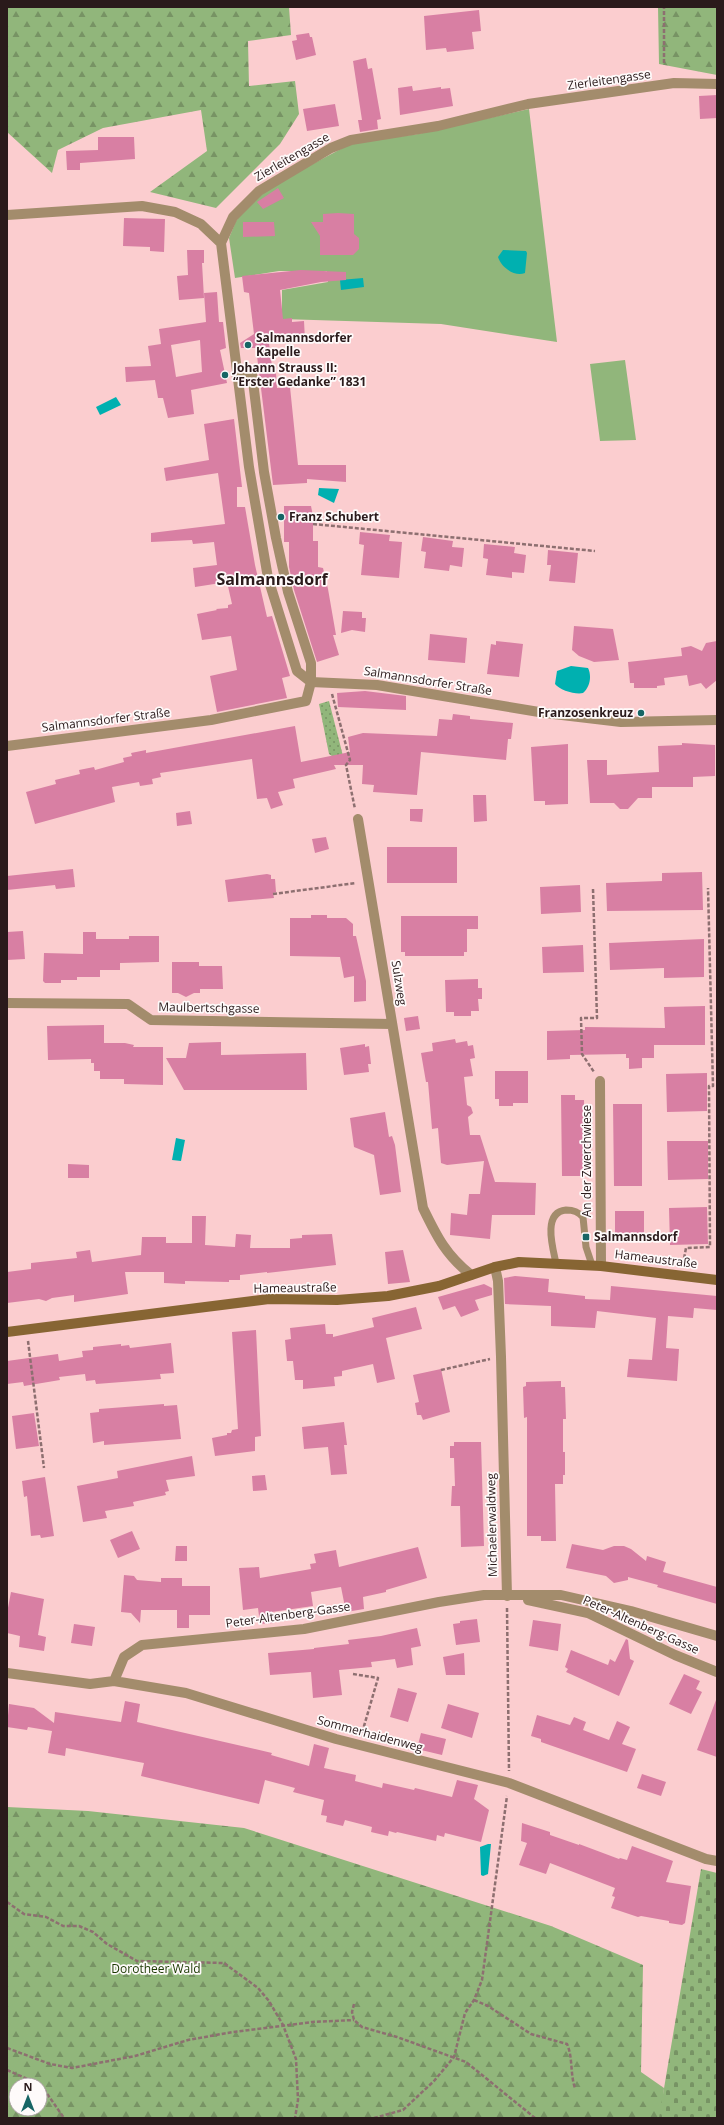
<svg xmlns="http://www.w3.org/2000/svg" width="724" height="2125" font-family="'Open Sans',sans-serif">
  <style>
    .grass { fill: url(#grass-dots) }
    .forest { fill: url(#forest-firs); fill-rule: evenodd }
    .cemetery { fill: url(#cemetery-stones) }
    .garden { fill: #91b67b }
    .water { fill: #00b0b0 }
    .building { fill: #d87fa3; fill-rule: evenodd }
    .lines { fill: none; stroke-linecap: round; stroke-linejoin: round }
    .path { stroke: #8d6f70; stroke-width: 2.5; stroke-dasharray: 4 2; stroke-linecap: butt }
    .lane { stroke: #a38c6c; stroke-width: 7 }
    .street { stroke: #a38c6c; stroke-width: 10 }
    .secondary { stroke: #876533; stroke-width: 10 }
    .poi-dot { fill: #176565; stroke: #fefafa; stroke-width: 1.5 }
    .labels { text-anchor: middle; stroke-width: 3.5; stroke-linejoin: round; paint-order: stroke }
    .street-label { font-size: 12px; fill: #2a1a1b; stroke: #fefafa }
    .poi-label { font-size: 12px; font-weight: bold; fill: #2a1a1b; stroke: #fefafa; text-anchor: start }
    .park-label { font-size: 12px; fill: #1a3900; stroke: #fefafa }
    .district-label { font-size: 16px; font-weight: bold; fill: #2a1a1b; stroke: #fefafa }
  </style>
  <defs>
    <pattern id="grass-dots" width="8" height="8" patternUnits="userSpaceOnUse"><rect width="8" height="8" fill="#91b67b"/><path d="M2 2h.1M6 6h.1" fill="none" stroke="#779364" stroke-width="1.8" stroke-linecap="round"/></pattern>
    <pattern id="forest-firs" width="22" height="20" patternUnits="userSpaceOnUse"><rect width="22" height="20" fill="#91b67b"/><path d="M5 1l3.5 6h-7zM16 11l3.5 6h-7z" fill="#779364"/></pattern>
    <pattern id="cemetery-stones" width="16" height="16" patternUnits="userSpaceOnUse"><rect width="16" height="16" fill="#91b67b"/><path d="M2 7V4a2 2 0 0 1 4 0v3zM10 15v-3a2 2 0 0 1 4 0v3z" fill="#779364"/></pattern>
  </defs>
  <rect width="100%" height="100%" fill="#fbcdcf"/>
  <path class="grass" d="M329,701L343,756L334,765L332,756L329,754L319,704Z"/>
  <path class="forest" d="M7,7H289L291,35L248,41L249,86L295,81L299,114L280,144L216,208L150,192L207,151L201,110L103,128L58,150L52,173L7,132Z
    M658,7H717V75L659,64Z
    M7,1807L88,1811L244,1828L551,1926L643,1965L641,2072L664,2088L663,2098L679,2118H7ZM16,2085H40V2109H16Z"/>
  <path class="cemetery" d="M701,1869L717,1873V2118H659Z"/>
  <path class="garden" d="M529,109L557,342L441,324L282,319V290L328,282L327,271H279L235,278L229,238L236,221L245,208L275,184L352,143L418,134Z
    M625,360L636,440L600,441L590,364Z"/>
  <path class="water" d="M503,250L526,251L527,253L525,273C514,277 501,267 498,257Z
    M363,278L364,287L341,290L340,280Z
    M116,397L121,405L100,415L96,407Z
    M319,488L339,489L334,503L318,495Z
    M571,666L588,668C592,676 590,687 583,693C576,695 559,690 555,684L557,671Z
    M176,1138L185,1140L181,1161L172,1160Z
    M488,1844H491L488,1874L483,1876L481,1875L480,1847Z"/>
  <path class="building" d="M479,10L481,31L472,32L474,49L447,52L446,48L426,50L424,16Z
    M309,33L310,37H312L316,55L296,60L292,41L297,40L296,35Z
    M366,58L368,69L372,68L381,119L377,120L378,129L360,132L358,120H362L353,61Z
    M412,86L413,91L441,87V89L450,88L453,106L400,115L398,88Z
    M717,95V118L700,119L699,96Z
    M335,104L339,126L307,131L303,109Z
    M98,137H134L135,159L80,163V170H67L66,151L98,150Z
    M278,188L284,198L263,209L257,202Z
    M338,213L354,214V234L359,238V249L353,255H320V236L311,222H323V214Z
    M124,218L165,219L164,252L150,251V247L123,246Z
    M243,222H274L275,236L243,237Z
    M187,250H204V263H202L204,298L179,300L177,276L188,275Z
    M301,270L346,272V280L321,282L280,290L283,319L292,318V322L304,321L305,340L269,343L273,374L276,373L277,388L290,387L298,465H346V482L307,479V483L273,485L256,348H241L240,343L254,334L249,293L244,292L242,276Z
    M217,292L219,322H223L226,348L220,350L227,383L191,390L194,414L168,418L163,398H158L155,380L126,382L125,367L151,366L148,346L161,344L159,329L206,322L204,293ZM200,340L202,372L176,377L171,345Z
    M234,419L242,487H237V507H245L255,565L267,617L272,616L290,676L282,678L287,698L217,712L210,676L237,670L231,636L202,640L197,614L217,610L216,609L228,608V605L232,604L227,582L195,587L193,568L217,565L214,542L193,544L192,540L151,542V533L225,524L218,473L166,481L164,468L209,460L204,424Z
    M284,506H311L313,516V541H318V567L323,568L328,589L336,635H333L339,655L317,662L294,590L289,567V542H284Z
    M360,532L390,535L389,541L402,542L399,578L361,575L364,545L359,544Z
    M423,537L453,541L452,547L464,548L462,567L450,565L449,571L424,568L426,552L421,551Z
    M484,544L515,547L514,553L526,555L524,573L512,572V578L486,575L488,559L483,558Z
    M548,550L578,553L575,583L549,581L551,565H547Z
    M343,611L362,612V618H366L365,632L352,630L341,633Z
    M574,626L613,629L619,660L594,662L579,656L572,650Z
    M430,634L467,638L465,663L428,660Z
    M496,641L523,644L519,677L487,674L491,644L496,645Z
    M717,641V680L706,689L701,683L689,686L687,675L664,678L665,685L657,686V688H634V683H630L628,662L682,656L681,648L691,646L702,651L706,643Z
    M365,691L406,696V710L338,707L337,693Z
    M453,714L470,716V719L513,723L511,739H508L506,760L421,752L417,795L373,792L374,785L362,784L363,765H334L336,769L293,779L295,788L278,792L283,805L271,809L267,798L257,799L252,759L160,773L161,777L152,779L153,784L140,786L139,782L112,787L115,802L35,824L26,792L56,784L55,780L80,774L79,770L94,767L95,770L124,762L123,758L132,756L131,753L146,750V753L295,726L301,762L350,752L348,737L363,733L437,736L439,719L452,720Z
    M682,743L715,745V776L693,777V787H652V798H638L628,809H620L614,803H590L587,760H607V775L659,772L658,746L682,745Z
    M568,744V804L545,805V801H534L531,747Z
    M473,795H486L487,821L474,822Z
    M410,809H423L422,822L410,821Z
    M190,811L192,824L177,826L176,813Z
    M326,837L329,849L315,853L312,839Z
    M387,847H457V883H387Z
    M73,869L75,887L56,889L55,885L7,890V876Z
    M702,872L703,910L607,911L606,883L662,881V873Z
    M267,874L271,875V879H275L276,892L273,893L274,898L228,902L225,880Z
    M580,885L581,912L541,914L540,887Z
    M311,915H327V918H346L353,924V936H356L366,981V1001L354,1002V976L344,978L340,957L290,956V918H311Z
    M401,916H478V929H467V952H464V956H405V952H401Z
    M23,931L25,959L7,960V932Z
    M83,932H96V939H129V936H159V962L120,963V970H100V977H77V980H61V983H45L43,981L44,953L83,954Z
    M704,939V977L664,978V968L610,970L609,943Z
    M583,945L584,972L543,973L542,947Z
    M172,962H199V966H222L223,989H200V993H194L186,997L178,993H172Z
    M478,979V988H482V999H478L479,1011H471V1016H454V1012H446L445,980Z
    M705,1006V1045H654V1058H642V1068L629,1069V1058H626V1054L570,1055V1059L547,1060V1031L585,1030V1027L665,1028L664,1007Z
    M418,1016L420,1029L406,1031L404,1018Z
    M104,1025V1043H125L134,1045L133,1047H163V1085L124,1084V1079H100V1071H94V1063H91V1059L48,1060L47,1026Z
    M455,1039L456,1043L467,1041L468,1046L473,1045L475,1058L470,1059L473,1076L464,1077L467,1105L471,1107L473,1113L468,1117L470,1135H480L495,1182L536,1183L535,1215H492L490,1239L450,1235L451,1213L467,1215L469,1194H480L484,1161L447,1165L441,1163L438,1128L432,1129L428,1082H426L421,1053L433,1051L432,1043Z
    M221,1042V1055L306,1053L307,1090H184L166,1058H186L189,1043Z
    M365,1044V1047L369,1046L371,1064H368L369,1072L344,1075L340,1048Z
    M495,1071H528V1103H513V1106H499V1099H495Z
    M707,1073V1111L667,1112L666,1074Z
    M561,1095H575V1100H584L585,1176H562Z
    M613,1104H642V1186H614Z
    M385,1112L389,1137L392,1136L395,1145L401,1192L380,1195L374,1155L354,1147L350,1118Z
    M667,1141H708V1179L668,1180Z
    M68,1164L89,1165V1178H68Z
    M707,1207L708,1244L670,1245L669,1208Z
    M615,1211H644V1240H615Z
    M192,1216H206L205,1245L235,1247L236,1234L251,1235L250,1248H290V1239L302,1238V1235L332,1234L336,1265L267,1273V1272L240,1275V1280H229V1282L185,1281V1284L164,1283V1272H125L128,1294L74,1302V1295L52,1298L46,1301L39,1299L7,1303V1272L31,1269V1263L77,1258L76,1252L90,1250L92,1262L141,1255L142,1237H166V1243H192Z
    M403,1250L410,1282L388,1284L385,1252Z
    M515,1276L549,1279L548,1292L585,1296V1299L610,1300L611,1286L717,1296V1310L694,1308L693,1318L668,1316L666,1348L679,1349L677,1381L627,1377L629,1359L652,1360L656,1318L597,1311L595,1328L551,1326V1306L505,1304L504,1278Z
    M484,1284L492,1288V1295L475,1300L479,1310L461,1317L455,1306L443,1310L438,1297Z
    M416,1307L422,1329L386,1338L395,1379L377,1383L373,1364L342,1371V1376L334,1377L335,1386L303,1389V1380H295L293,1361H287L285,1340L291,1339L290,1328L325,1324L326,1334H333V1337L374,1327L372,1318Z
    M256,1330L261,1436L255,1437V1451L215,1456L212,1438L227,1435V1433H231L232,1430L238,1429L232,1332Z
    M171,1343L174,1373L160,1374L161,1379L96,1384L95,1380L86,1381L85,1374L59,1377L60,1380L24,1386L23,1382L7,1384V1361L58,1354L59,1361L83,1357L82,1351L93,1350V1347L121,1344V1346L129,1345L130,1348Z
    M441,1369L450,1412L423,1420L421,1415H417L415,1403L419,1402L413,1375Z
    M561,1381V1387H565L566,1419H563V1452H565V1475H563V1484H555L556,1541H541V1536H527V1417L524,1418L523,1387L526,1386V1382Z
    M164,1404V1406L177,1405L181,1439L104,1445V1441L93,1443L90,1413L99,1412V1409Z
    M34,1413L39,1446L16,1449L12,1416Z
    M344,1422L347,1445H344L347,1474L331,1475L328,1447L304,1449L302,1427Z
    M454,1442H481L484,1546L461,1547L460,1506H451L452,1486H455L454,1458H450V1446H454Z
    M192,1456L195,1476L166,1480L169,1491L165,1492L166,1495L133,1502L134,1506L105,1511L107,1518L83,1522L77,1486L118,1478L117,1471Z
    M265,1475L267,1490L253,1491L252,1476Z
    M45,1477L54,1536L41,1538L40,1535L31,1536L27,1496L24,1497L22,1481Z
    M132,1531L140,1549L118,1558L110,1540Z
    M572,1544L603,1550L614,1546H624L631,1549L646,1561L647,1556L666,1562L663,1572L717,1587V1604L657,1587L658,1585L628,1577V1580L614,1583L606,1576L566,1568Z
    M176,1546H187V1561H175Z
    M418,1547L427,1578L386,1590V1592L363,1597L364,1609L346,1612L341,1587L311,1592L313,1606L272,1612L273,1623L260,1624L258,1608L243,1610L239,1568L259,1567L260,1578L311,1569L310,1564L316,1563L314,1554L336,1550L339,1567Z
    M124,1575L134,1576L137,1580L161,1582V1578H182V1586H210V1615H189V1628H177V1610H141L140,1623L131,1613L121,1612Z
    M11,1592L44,1599L38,1635L46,1637L44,1651L19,1647L20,1636L7,1633V1613Z
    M477,1619L480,1642L456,1645L453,1624L460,1623V1621Z
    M533,1620L561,1624L558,1651L529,1646Z
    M74,1624L95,1627L92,1646L71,1643Z
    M417,1628L421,1646L411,1648L413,1665L397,1668L395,1659L371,1662L372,1667L339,1670L342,1695L313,1698L311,1672L270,1675L268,1653L314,1649V1648L349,1644L348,1640L381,1636Z
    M626,1639L628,1640L630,1659L634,1661L619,1696L566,1672L568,1669L565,1667L571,1650L608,1665L610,1659L615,1662Z
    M464,1653L465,1675H446L443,1657Z
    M684,1674L700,1681L696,1689L702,1692L691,1714L669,1704Z
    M398,1688L417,1693L408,1722L390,1717Z
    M716,1700L717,1701V1757L697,1750Z
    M125,1701L140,1704L137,1722L272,1753L271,1755L309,1766L314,1744L329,1748L324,1768L356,1775L355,1781L382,1788L383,1783L414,1790L415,1788L452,1797L457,1780L478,1785L474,1799L489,1810L481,1842L445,1833L444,1837L437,1835L436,1841L397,1832L396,1833L389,1831L388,1836L371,1832L372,1827L345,1820L343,1826L326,1822L327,1816L321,1815L324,1800L293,1792L295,1788L265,1780L259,1804L141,1776L144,1763L66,1748L65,1756L48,1753L52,1731L28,1727L27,1730L7,1727L9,1704L34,1708L54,1723L55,1712L121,1722Z
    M448,1704L479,1713L472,1738L441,1728Z
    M537,1715L570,1725L574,1717L586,1722L583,1730L609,1740L617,1721L630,1727L622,1744L636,1749L627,1772L541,1742V1739L531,1736Z
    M421,1733L446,1739L442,1755L417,1749Z
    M642,1774L666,1782L661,1796L637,1788Z
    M522,1823L550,1832V1835L579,1845V1844L619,1859L620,1858L627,1860L632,1846L673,1861L666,1882L691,1886L685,1923L682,1925L669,1923V1921L641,1916L638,1917L611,1908L615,1897L612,1896L615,1888L550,1863L546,1874L519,1865L527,1843L521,1841Z"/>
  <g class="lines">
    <path class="path" d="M664,63V7
      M313,524L595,551
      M332,694L350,760L346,765L355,809
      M593,889L597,1018H581L582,1054L594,1072
      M273,894L356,883
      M683,1264L686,1248L710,1247L709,1086H713L708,888
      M28,1341L44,1468
      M441,1370L490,1359
      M507,1608L509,1771
      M353,1674L378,1678L362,1733
      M7,1902L24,1914L46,1917L63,1926H79L93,1932L107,1944L137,1961L224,1963L258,1988L269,2001L283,2025L296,2059L298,2100L295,2118
      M474,2000L488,2006L531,2034L567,2044C573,2057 570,2074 575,2088
      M354,2004L352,2012L354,2020L362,2027L397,2037L466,2062L535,2118
      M7,2048L50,2064L72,2068L135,2056L188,2040L233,2032L312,2022L354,2020
      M7,2070L41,2085L64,2118
      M374,2118L403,2110L434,2081L454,2057L465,2013L474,2000L482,1980L507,1796"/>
    <path class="lane" d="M556,1263C553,1249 542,1212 566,1210C574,1210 578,1212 583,1217L586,1247L592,1265"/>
    <path class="street" d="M7,215L142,206L175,212L201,224L221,243L233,217L259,191L331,148L351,140L438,126L528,104L674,83L717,84
      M221,243L249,467L268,578L297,671L311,682
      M311,682L377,685L545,713L621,722L717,720
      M7,746L211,720L306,701L311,682V663L288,592L276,538L264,472L252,373L236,374
      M358,819L423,1208C437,1237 446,1255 471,1275
      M7,1003L128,1004L151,1020L392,1024
      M600,1081L601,1266
      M495,1267L498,1281L501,1357L507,1596
      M528,1600L588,1613L675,1655L717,1672
      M7,1673L90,1684L114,1681L186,1693L336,1739L509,1783L706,1859L717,1861
      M114,1681L124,1657L142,1645L304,1629L439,1602L484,1595H561L631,1611L717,1636"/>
    <path class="secondary" d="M7,1332L269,1299L337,1300L388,1296L439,1286L495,1267L519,1262L601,1266L717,1280"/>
  </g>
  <g class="poi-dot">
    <circle cx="248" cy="345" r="4"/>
    <circle cx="225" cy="375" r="4"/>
    <circle cx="281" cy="517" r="4"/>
    <circle cx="641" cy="713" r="4"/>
    <rect x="582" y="1233" width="8" height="8" rx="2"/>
  </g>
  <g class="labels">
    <g class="street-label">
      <text transform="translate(609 80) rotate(-8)" y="4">Zierleitengasse</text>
      <text transform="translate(292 157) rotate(-30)" y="4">Zierleitengasse</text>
      <text transform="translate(428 681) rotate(9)" y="4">Salmannsdorfer Straße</text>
      <text transform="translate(106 720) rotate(-7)" y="4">Salmannsdorfer Straße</text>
      <text transform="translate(399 983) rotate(81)" y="4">Sulzweg</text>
      <text transform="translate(209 1008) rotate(1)" y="4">Maulbertschgasse</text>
      <text transform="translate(587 1161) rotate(-90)" y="4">An der Zwerchwiese</text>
      <text transform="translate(656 1259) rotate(7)" y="4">Hameaustraße</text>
      <text transform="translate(295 1288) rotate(-1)" y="4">Hameaustraße</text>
      <text transform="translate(492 1525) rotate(-91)" y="4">Michaelerwaldweg</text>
      <text transform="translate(288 1615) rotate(-8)" y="4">Peter-Altenberg-Gasse</text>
      <text transform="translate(641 1625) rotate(24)" y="4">Peter-Altenberg-Gasse</text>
      <text transform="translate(370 1734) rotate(15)" y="4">Sommerhaidenweg</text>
    </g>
    <g class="poi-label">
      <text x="256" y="342">Salmannsdorfer<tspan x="256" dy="14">Kapelle</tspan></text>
      <text x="233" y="372">Johann Strauss II:<tspan x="233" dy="14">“Erster Gedanke” 1831</tspan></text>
      <text x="289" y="521">Franz Schubert</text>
      <text x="633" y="717" text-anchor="end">Franzosenkreuz</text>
      <text x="594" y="1241">Salmannsdorf</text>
    </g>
    <g class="park-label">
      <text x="156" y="1973">Dorotheer Wald</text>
    </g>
    <g class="district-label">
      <text x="272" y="585">Salmannsdorf</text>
    </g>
  </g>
  <rect width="724" height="2125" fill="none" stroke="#2a1a1b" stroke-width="16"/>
  <g transform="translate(28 2097)"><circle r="19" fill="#fefafa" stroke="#a9a0a1"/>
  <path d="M0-3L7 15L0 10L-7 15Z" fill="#176565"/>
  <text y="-6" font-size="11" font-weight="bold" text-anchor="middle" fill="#2a1a1b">N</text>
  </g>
</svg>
